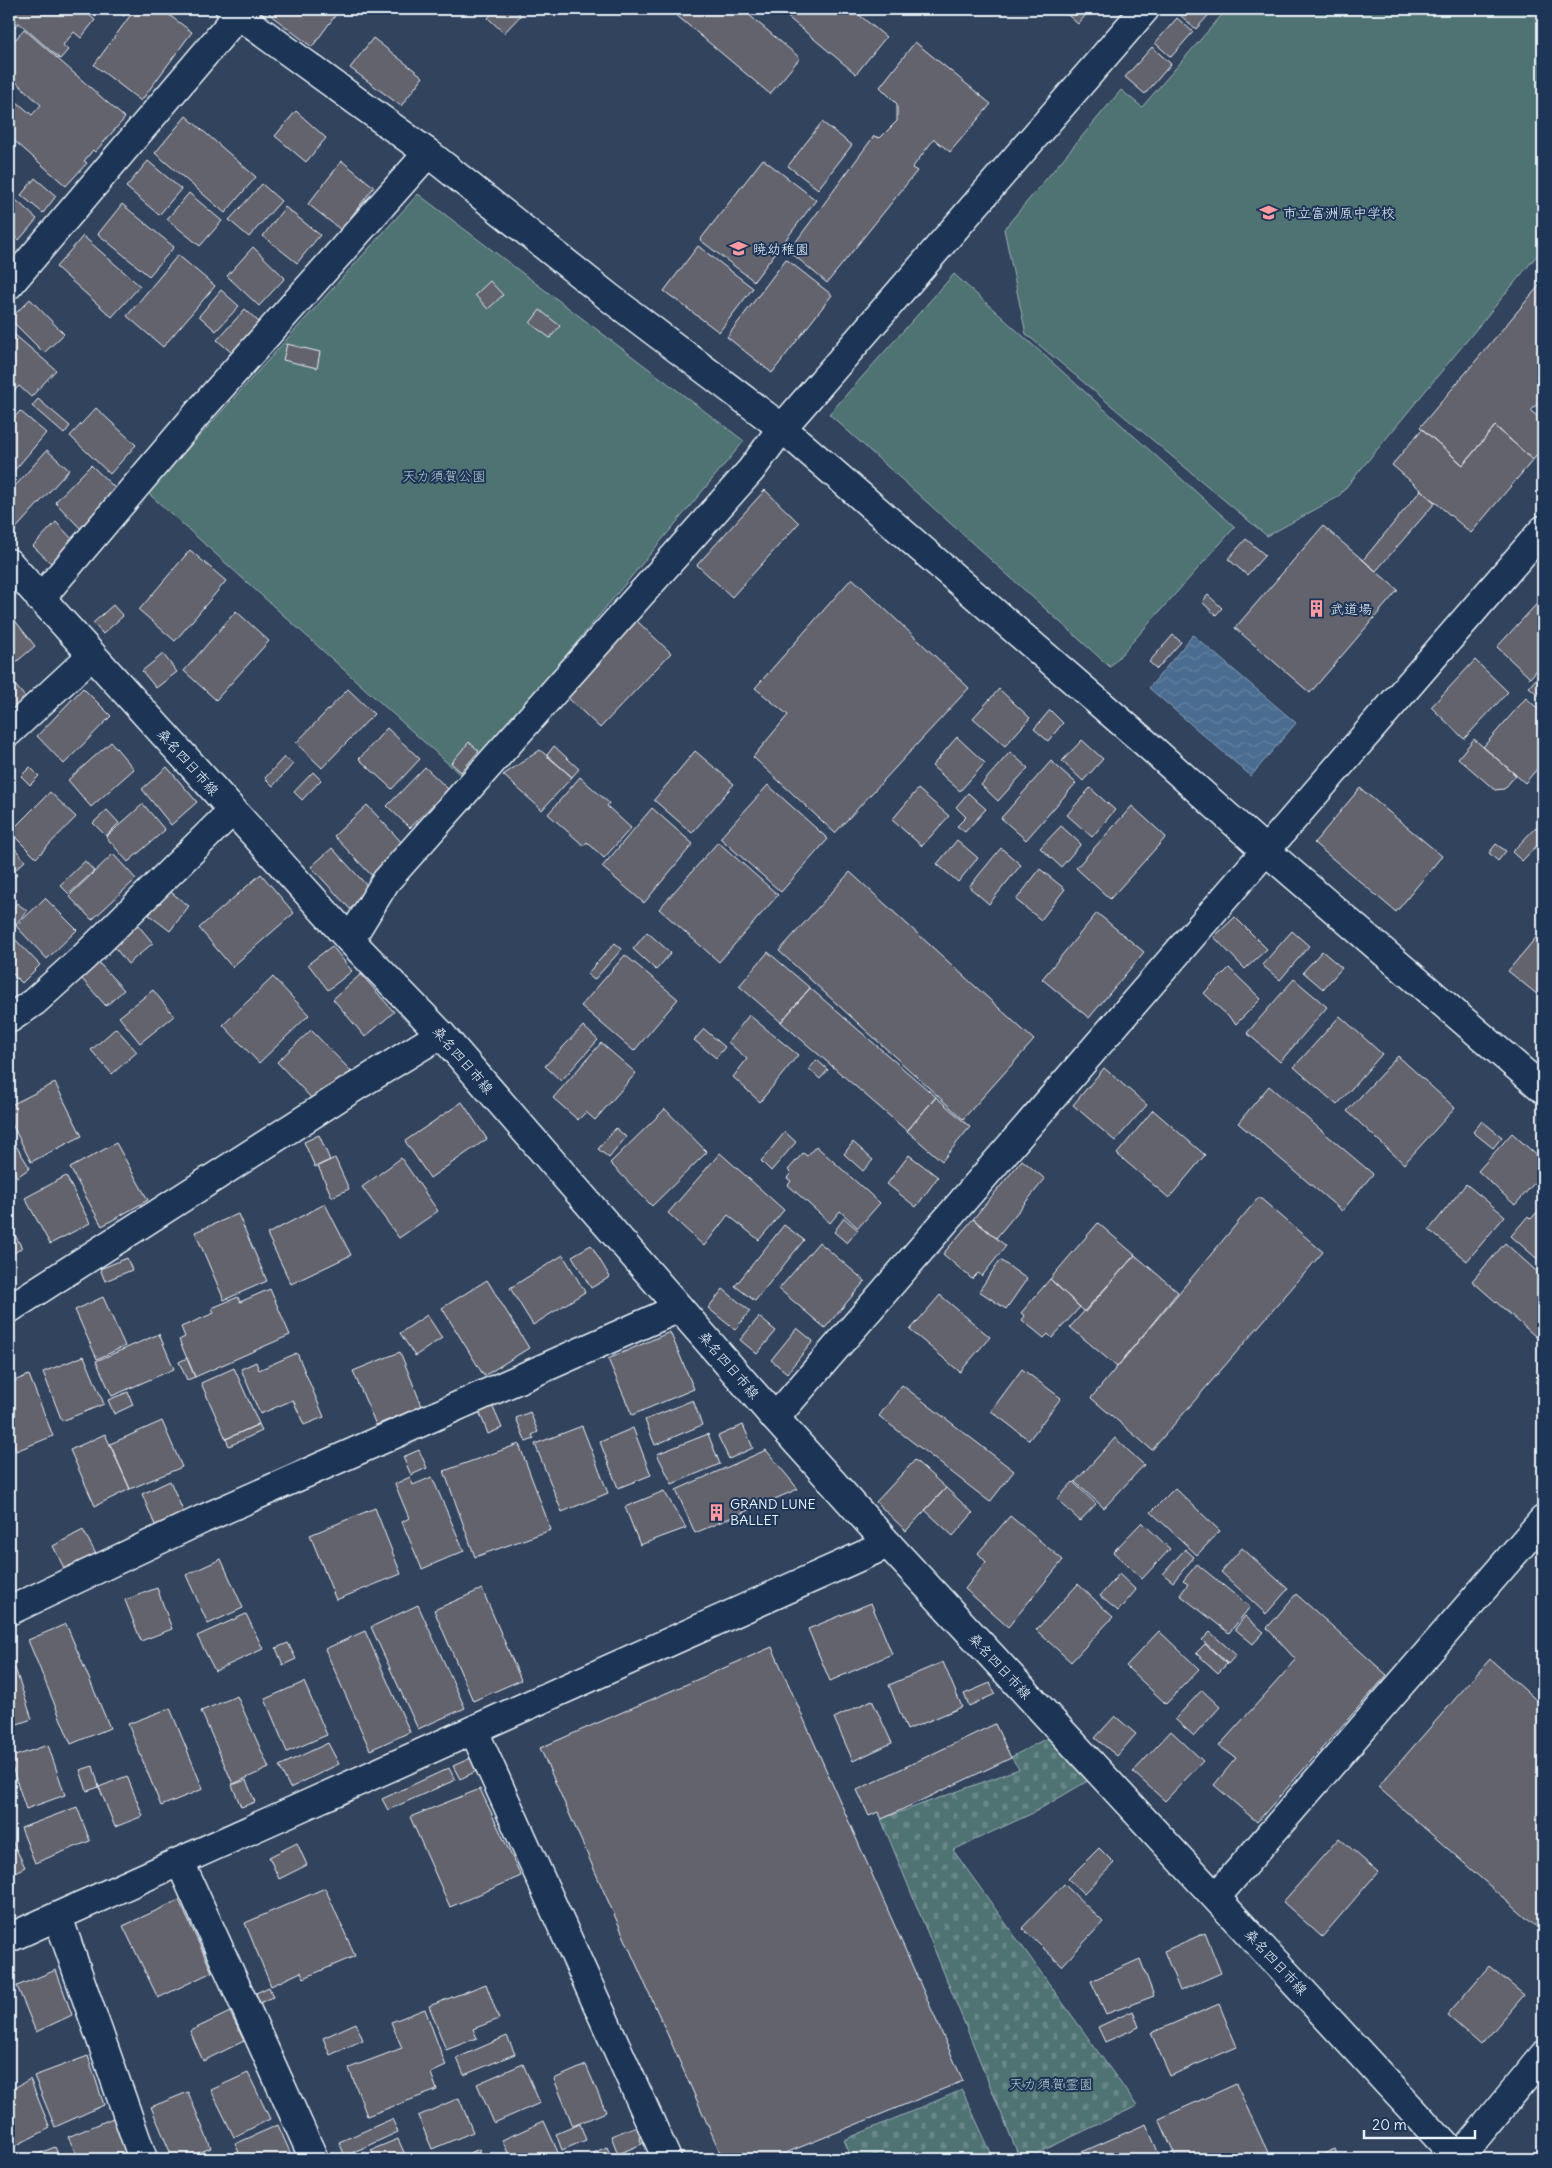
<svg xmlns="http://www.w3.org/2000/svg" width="1552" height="2168" font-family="Delius,'Klee One',sans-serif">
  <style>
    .green { fill: #4f7273; stroke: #9cb2b6 }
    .cemetery { fill: url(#cemetery-stones); stroke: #9cb2b6 }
    .water { fill: url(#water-waves); stroke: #89a1ba }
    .building { fill: #64636e; stroke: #e8f1f8 }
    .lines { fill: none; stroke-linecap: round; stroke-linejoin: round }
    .street-casing { stroke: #e8f1f8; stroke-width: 31 }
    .secondary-casing { stroke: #e8f1f8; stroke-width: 31 }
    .street { stroke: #1d3557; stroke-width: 28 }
    .secondary { stroke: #1d3557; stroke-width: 28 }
    .labels { text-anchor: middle; stroke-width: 4; stroke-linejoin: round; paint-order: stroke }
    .poi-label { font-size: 14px; fill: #e8f1f8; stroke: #1d3557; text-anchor: start }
    .park-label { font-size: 14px; fill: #b2c5c9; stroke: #1d3557 }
    .street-label { font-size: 14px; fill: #e8f1f8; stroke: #1d3557 }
  </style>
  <defs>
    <pattern id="cemetery-stones" width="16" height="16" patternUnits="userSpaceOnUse" patternTransform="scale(1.25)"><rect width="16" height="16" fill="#4f7273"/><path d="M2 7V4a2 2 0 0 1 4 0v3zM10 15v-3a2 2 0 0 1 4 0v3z" fill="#688788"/></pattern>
    <pattern id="water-waves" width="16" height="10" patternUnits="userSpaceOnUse" patternTransform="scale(1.25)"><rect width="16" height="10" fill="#4a6c90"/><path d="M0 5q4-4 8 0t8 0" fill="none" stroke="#6481a0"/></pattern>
  </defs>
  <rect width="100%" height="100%" fill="#32435e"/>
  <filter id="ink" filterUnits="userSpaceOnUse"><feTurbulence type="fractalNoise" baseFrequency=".02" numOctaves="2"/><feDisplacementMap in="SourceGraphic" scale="10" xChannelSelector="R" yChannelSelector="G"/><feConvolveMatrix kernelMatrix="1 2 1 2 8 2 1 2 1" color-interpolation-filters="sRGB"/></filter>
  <g filter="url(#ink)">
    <path class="green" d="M1227,9H1525L1543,26V248L1338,497L1267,536L1026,334L1004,229L1121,90L1142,107Z
      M418,194L744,441L464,778L148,493Z
      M954,274L1235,527L1110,667L829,414Z"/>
    <path class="cemetery" d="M1051,1736L1091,1779L1033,1813L953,1850L1137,2106L1025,2159H1020L881,1819L1019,1769L1011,1757Z
      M962,2090L994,2159H852L844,2140Z"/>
    <path class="water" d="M1193,635L1296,723L1251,776L1149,688Z"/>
    <path class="building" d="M9,9H82L95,20L81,38L74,32L63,45L68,50L60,59L9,14Z
      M114,9H129L124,16Z
      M135,9H161L192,32L141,101L94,65Z
      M273,9H340L312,47L269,14Z
      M497,9H514L521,15L504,33L488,18Z
      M669,9H742L800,58L770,94Z
      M778,9H852L886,37L856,74Z
      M1061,9H1091L1078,24Z
      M1184,9H1214L1196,29L1179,14Z
      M9,16L18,24L9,34Z
      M1177,18L1193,32L1171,57L1155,43Z
      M24,29L125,118L95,152L93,150L84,161L87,163L66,186L9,136V95L32,115L41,105L16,82L9,90V36L15,40Z
      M373,38L423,77L401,106L350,68Z
      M915,42L991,104L950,152L934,139L912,168L917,171L827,283L789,251L874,136L880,138L897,121V104L880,87Z
      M1152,47L1171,64L1145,94L1125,77Z
      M296,111L326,138L306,162L275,136Z
      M186,116L256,177L225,213L155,153Z
      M822,122L852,145L818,189L788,166Z
      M763,159L816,200L754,281L700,240Z
      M148,161L181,189L159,215L126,187Z
      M342,161L374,187L341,230L308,204Z
      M35,178L56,196L43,213L21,195Z
      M262,184L281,201L249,237L229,220Z
      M189,193L222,221L200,246L167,219Z
      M16,200L37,219L19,240L9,231V208Z
      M122,204L174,247L149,276L98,234Z
      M285,207L320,235L297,263L263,236Z
      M83,236L140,286L112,317L56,267Z
      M698,246L753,288L719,332L664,291Z
      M253,247L285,278L259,306L227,276Z
      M178,255L215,286L163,347L127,316Z
      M786,259L832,295L772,373L727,337Z
      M490,281L503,295L488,309L475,295Z
      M1543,281V397L1531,411L1543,421V447L1533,460L1495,426L1463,465L1420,427Z
      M221,290L239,306L216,331L199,316Z
      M30,299L64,334L44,353L10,319Z
      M245,309L260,323L232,353L217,340Z
      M540,310L560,326L550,338L530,323Z
      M9,330L56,370L31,397L19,386L15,390L9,384Z
      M287,344L320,352L317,368L283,360Z
      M38,399L70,426L64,434L32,406Z
      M96,408L136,445L110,474L70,436Z
      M20,411L46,433L9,477V424Z
      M1495,426L1533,460L1471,533L1392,465L1422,429L1463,465Z
      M47,450L69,470L11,534L9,532V493Z
      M91,465L118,491L81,529L55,502Z
      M765,490L799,523L732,597L697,565Z
      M1421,490L1435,503L1376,571L1363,560Z
      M56,522L76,543L54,566L33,546Z
      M1323,526L1398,590L1310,693L1235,628Z
      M1246,539L1265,555L1247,575L1228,559Z
      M190,550L226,581L175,641L139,610Z
      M852,578L969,688L835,833L753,757L788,715L755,688Z
      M1208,595L1222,608L1216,615L1202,602Z
      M1543,597V663L1530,678L1497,647Z
      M113,605L123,616L103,634L93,623Z
      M236,611L269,641L216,700L184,671Z
      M9,613L35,646L15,663L9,656Z
      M637,621L671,653L600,728L566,696Z
      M1173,635L1181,642L1157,669L1149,662Z
      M163,654L177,672L156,688L142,671Z
      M1475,660L1508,692L1464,739L1431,707Z
      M1543,671V699L1529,687Z
      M9,678L26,698L9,713Z
      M83,688L111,716L64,764L37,736Z
      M348,689L374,714L322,768L296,743Z
      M999,689L1030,718L1005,746L973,718Z
      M1526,698L1543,713V762L1525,783L1483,747Z
      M1050,710L1063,723L1048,741L1034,729Z
      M387,728L420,759L392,789L359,759Z
      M957,737L985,763L960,791L932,766Z
      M1474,739L1516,775L1504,789L1495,790L1458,758Z
      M1082,740L1103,759L1083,781L1062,761Z
      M111,742L134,769L91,807L68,780Z
      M469,742L479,751L461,772L451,763Z
      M554,746L579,769L572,777L547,755Z
      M540,750L572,777L542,810L503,775Z
      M695,751L734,784L692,833L654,800Z
      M1010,752L1028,768L998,801L981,785Z
      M284,757L293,764L273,786L265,778Z
      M1051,761L1076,783L1026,840L1001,818Z
      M30,767L39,776L30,785L21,776Z
      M167,767L197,802L171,825L142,789Z
      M425,767L448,789L410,828L387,806Z
      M313,772L321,780L302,800L294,792Z
      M580,777L609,803L607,806L631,828L604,858L587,842L584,846L548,814Z
      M768,785L828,839L781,892L720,838Z
      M1090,788L1115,810L1092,837L1067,815Z
      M1360,788L1442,856L1396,912L1314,843Z
      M918,789L949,816L922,846L892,820Z
      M50,792L76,817L36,858L10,832Z
      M968,793L986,809L965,832L957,826L966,817L956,807Z
      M143,804L165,830L128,862L106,837Z
      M367,805L407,848L375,879L334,836Z
      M1132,806L1166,837L1110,899L1076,868Z
      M652,808L693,844L644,903L602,867Z
      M107,810L119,823L106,836L93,823Z
      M1061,826L1081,844L1061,867L1040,848Z
      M1536,827L1543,834V839L1522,861L1512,852Z
      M957,840L978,858L958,882L937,864Z
      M9,841L25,861L14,871L17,875L9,882Z
      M718,842L778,895L719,962L659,909Z
      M1496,844L1506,851L1498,861L1489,853Z
      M332,848L371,890L350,909L311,867Z
      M1001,848L1021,865L989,904L969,887Z
      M113,854L136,879L92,920L69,896Z
      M85,861L94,871L69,894L60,885Z
      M1040,869L1065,889L1041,920L1016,900Z
      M850,872L1034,1040L963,1119L779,951Z
      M261,874L294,913L232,967L199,928Z
      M168,890L189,906L170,931L149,915Z
      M45,898L77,930L47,959L16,926Z
      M17,903L27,911L16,924L9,918V913Z
      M1097,913L1144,952L1089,1018L1042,979Z
      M1235,917L1267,949L1245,969L1214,937Z
      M137,924L153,943L128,964L112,944Z
      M1543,929V999L1508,971Z
      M1292,931L1309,946L1280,980L1262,965Z
      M647,932L671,953L656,970L633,949Z
      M9,933L40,965L22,983L9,970Z
      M615,943L622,949L594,980L587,974Z
      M332,946L352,971L328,990L308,964Z
      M1322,951L1342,968L1323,989L1303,972Z
      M768,952L810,988L781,1022L739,986Z
      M625,955L678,999L634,1051L581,1006Z
      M98,962L124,990L106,1006L81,978Z
      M1229,968L1261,999L1236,1024L1204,993Z
      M361,974L394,1012L365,1037L333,999Z
      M273,977L309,1015L259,1063L223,1025Z
      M1294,979L1327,1007L1280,1062L1247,1033Z
      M810,988L936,1097L907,1131L781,1022Z
      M153,990L174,1016L140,1043L119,1017Z
      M749,1015L798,1055L760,1102L733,1077L747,1059L728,1042Z
      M1340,1016L1382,1054L1337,1105L1294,1067Z
      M583,1026L598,1040L561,1081L545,1066Z
      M116,1028L137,1052L112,1074L91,1050Z
      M704,1029L725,1047L716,1058L694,1040Z
      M311,1030L351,1071L317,1104L277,1062Z
      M601,1043L636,1073L595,1120L586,1112L578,1120L553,1098Z
      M1398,1056L1455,1108L1404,1164L1347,1111Z
      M817,1060L828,1070L820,1079L809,1069Z
      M1104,1068L1147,1105L1115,1141L1073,1105Z
      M55,1083L82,1136L31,1162L9,1118V1106Z
      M1269,1086L1373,1174L1342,1211L1238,1123Z
      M936,1097L970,1127L942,1161L907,1131Z
      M462,1102L487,1139L430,1178L405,1141Z
      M665,1109L707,1152L652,1206L610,1163Z
      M1153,1110L1205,1155L1169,1198L1117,1154Z
      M1482,1121L1502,1137L1493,1148L1473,1132Z
      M616,1128L626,1137L609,1158L598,1149Z
      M785,1132L796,1142L771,1171L761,1161Z
      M1512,1133L1543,1161V1173L1515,1205L1478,1171Z
      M319,1135L330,1160L315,1167L304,1142Z
      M853,1142L873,1160L863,1171L844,1154Z
      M116,1143L148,1200L102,1226L70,1168Z
      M16,1146L30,1168L17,1177L9,1164V1150Z
      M816,1146L880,1203L858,1228L840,1211L830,1223L788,1185L791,1181L787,1178L791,1173L788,1170L803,1153L807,1156Z
      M720,1153L784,1210L759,1240L728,1215L704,1246L668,1213Z
      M909,1155L938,1177L916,1207L887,1184Z
      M335,1158L349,1189L332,1197L318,1166Z
      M401,1158L438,1211L399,1238L362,1187Z
      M1022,1160L1045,1179L996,1238L973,1219Z
      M66,1176L90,1223L50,1244L25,1198Z
      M1466,1184L1505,1216L1467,1261L1429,1230Z
      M1259,1197L1323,1252L1152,1450L1091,1398Z
      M325,1204L351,1255L291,1284L267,1234Z
      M1543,1205V1264L1511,1236L1528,1216L1531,1219Z
      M238,1214L267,1281L224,1300L195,1232Z
      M844,1218L858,1230L847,1243L834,1232Z
      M973,1219L1006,1246L982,1276L978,1273L972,1279L943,1254Z
      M1098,1223L1135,1255L1085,1312L1050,1279Z
      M9,1224L22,1248L9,1256Z
      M784,1225L804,1240L755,1301L735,1286Z
      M819,1242L865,1281L825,1328L779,1289Z
      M1505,1243L1543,1277V1343L1472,1281Z
      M591,1245L610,1277L591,1288L572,1256Z
      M563,1255L585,1292L533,1325L510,1288Z
      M1135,1255L1178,1292L1117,1367L1070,1327Z
      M127,1258L132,1270L105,1281L100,1269Z
      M1000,1260L1027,1279L1006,1309L979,1291Z
      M1050,1279L1080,1307L1052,1338L1048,1334L1044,1338L1022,1320L1025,1316L1021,1313Z
      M487,1280L529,1348L484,1376L442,1308Z
      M270,1289L290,1335L195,1377L179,1340L185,1337L181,1327L214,1313L212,1308L238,1297L240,1302Z
      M723,1289L750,1311L735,1330L708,1308Z
      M940,1295L990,1337L960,1372L910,1330Z
      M103,1297L125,1346L97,1359L75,1310Z
      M427,1315L442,1338L415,1356L400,1333Z
      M759,1317L776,1331L757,1354L740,1340Z
      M797,1328L813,1341L787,1373L771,1360Z
      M670,1332L694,1389L632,1415L608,1359Z
      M159,1334L174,1369L112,1396L96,1361Z
      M400,1352L422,1406L376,1425L353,1371Z
      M297,1353L324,1417L304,1425L293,1400L260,1414L241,1369L256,1362L259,1370Z
      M84,1356L104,1404L62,1421L43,1372Z
      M187,1358L195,1377L187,1380L179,1362Z
      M234,1368L259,1424L226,1439L201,1383Z
      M1022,1369L1061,1398L1029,1440L991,1411Z
      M29,1375L53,1436L16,1451L9,1433V1383Z
      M902,1385L1014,1471L990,1502L879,1416Z
      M128,1392L133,1405L114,1414L108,1400Z
      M693,1400L702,1425L655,1445L645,1420Z
      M492,1405L502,1428L488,1434L479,1411Z
      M530,1412L538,1432L532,1435L534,1439L526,1442L516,1418Z
      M162,1421L182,1467L130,1489L110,1444Z
      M259,1424L262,1431L229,1446L226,1439Z
      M743,1425L753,1448L729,1459L718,1436Z
      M582,1426L608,1493L562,1512L535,1444Z
      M633,1428L651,1475L618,1488L600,1442Z
      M105,1434L130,1489L95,1506L70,1450Z
      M708,1434L720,1464L672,1484L657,1454Z
      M1115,1438L1144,1465L1104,1508L1075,1482Z
      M519,1444L551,1530L475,1557L444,1471Z
      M419,1450L427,1468L411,1475L403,1457Z
      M766,1450L798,1489L695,1533L676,1490Z
      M915,1460L946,1488L906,1531L876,1502Z
      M410,1477L413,1485L432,1477L464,1551L422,1569L402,1522L409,1518L395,1484Z
      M170,1481L184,1513L155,1525L142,1494Z
      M1073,1482L1096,1504L1080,1521L1057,1499Z
      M946,1488L973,1513L953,1536L925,1510Z
      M1175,1488L1220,1531L1197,1555L1151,1512Z
      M664,1491L686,1528L640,1545L625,1507Z
      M375,1508L401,1574L336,1600L310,1535Z
      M1010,1516L1063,1560L1008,1627L965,1589L986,1562L978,1553Z
      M1142,1522L1170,1549L1142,1579L1113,1552Z
      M83,1530L96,1554L65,1570L53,1546Z
      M1242,1548L1288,1589L1266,1614L1221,1572Z
      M1185,1549L1194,1557L1173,1582L1163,1574Z
      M221,1559L243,1608L208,1624L186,1575Z
      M1197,1564L1250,1607L1229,1633L1180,1595L1188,1584L1183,1581Z
      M1119,1574L1136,1590L1118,1611L1100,1596Z
      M1078,1584L1113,1617L1071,1662L1036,1630Z
      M157,1588L172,1629L141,1641L125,1600Z
      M482,1589L521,1680L473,1701L434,1610Z
      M1296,1594L1387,1675L1257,1822L1214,1785L1236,1758L1219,1746L1296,1660L1267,1628Z
      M871,1603L892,1654L830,1681L808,1629Z
      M418,1605L465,1708L418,1729L371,1627Z
      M246,1614L263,1649L215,1671L197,1636Z
      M1245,1616L1264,1632L1253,1644L1235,1629Z
      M66,1624L110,1728L71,1744L28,1640Z
      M365,1631L410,1732L370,1750L325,1649Z
      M1159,1631L1199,1669L1166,1704L1126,1666Z
      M1210,1632L1236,1655L1228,1664L1202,1640Z
      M288,1643L296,1659L283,1665L276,1648Z
      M1205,1644L1227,1664L1218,1673L1196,1653Z
      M772,1647L963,2081L771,2159H723L540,1748Z
      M1490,1659L1543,1706V1933L1378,1787Z
      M943,1662L962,1707L907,1730L889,1685Z
      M15,1668L32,1719L9,1727V1671Z
      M304,1682L327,1735L287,1752L265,1699Z
      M990,1683L995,1694L969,1706L964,1694Z
      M1202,1690L1220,1707L1194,1736L1175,1719Z
      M237,1696L269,1768L233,1784L201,1711Z
      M872,1700L892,1743L853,1761L834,1718Z
      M170,1708L203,1789L161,1806L128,1724Z
      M1115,1716L1136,1734L1117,1756L1095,1738Z
      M995,1724L1011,1758L882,1819L878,1812L869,1816L857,1790Z
      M1171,1731L1203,1761L1165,1801L1133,1772Z
      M328,1743L339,1764L290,1788L279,1766Z
      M48,1745L65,1795L26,1809L9,1758Z
      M473,1757L479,1770L460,1779L453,1766Z
      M93,1766L99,1787L87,1791L80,1770Z
      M449,1768L455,1780L388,1810L382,1799Z
      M127,1776L143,1816L115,1827L99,1787Z
      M246,1780L255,1802L241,1807L232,1785Z
      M480,1789L521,1876L450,1907L410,1817Z
      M77,1807L90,1841L35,1863L21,1828Z
      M9,1835L25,1867L9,1875Z
      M1339,1838L1378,1872L1322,1937L1283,1902Z
      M297,1843L307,1865L279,1879L269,1857Z
      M1099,1848L1114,1863L1084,1894L1068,1879Z
      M1064,1884L1103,1922L1062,1966L1022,1928Z
      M325,1888L355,1956L304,1978L301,1972L271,1986L245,1923Z
      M179,1900L212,1972L158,1998L123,1926Z
      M1205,1933L1221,1973L1180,1991L1164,1951Z
      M1140,1959L1154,1996L1106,2014L1091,1981Z
      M1489,1966L1524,1995L1481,2045L1447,2015Z
      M56,1970L72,2015L36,2032L17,1986Z
      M486,1984L499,2019L473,2029L477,2038L446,2050L429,2006Z
      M269,1987L273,1997L260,2003L256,1993Z
      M1219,2004L1237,2047L1170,2076L1151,2033Z
      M425,2009L446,2066L431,2073L437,2090L367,2116L349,2068L402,2048L391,2022Z
      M1133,2011L1139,2027L1105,2042L1098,2027Z
      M230,2012L244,2041L203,2061L190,2031Z
      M356,2023L363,2040L330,2055L323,2038Z
      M507,2036L515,2054L464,2075L457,2058Z
      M88,2056L104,2105L55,2127L34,2076Z
      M523,2064L540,2103L494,2123L477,2084Z
      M586,2065L606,2112L573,2126L554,2079Z
      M248,2073L270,2119L234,2137L211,2090Z
      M30,2079L50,2128L9,2149V2091Z
      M1236,2084L1271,2159H1177L1159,2119Z
      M188,2092L211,2148L183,2159H173L151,2107Z
      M459,2098L473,2132L432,2149L418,2116Z
      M113,2118L127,2156L121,2159H79L68,2137Z
      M392,2119L398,2132L345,2156L339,2142Z
      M544,2121L561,2159H511L502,2140Z
      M580,2124L586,2140L562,2150L556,2134Z
      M642,2124L645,2133L639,2137L642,2144L618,2154L611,2136Z
      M1146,2124L1161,2159H1066Z
      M278,2125L293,2159H242L235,2144Z
      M398,2139L407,2159H376L371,2150Z
      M55,2147L60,2159H25Z
      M607,2147L612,2159H593L591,2154Z
      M479,2149L484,2159H457Z
      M1335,2149L1339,2159H1312Z"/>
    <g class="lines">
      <defs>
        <path id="street" d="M9,285L243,9
          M40,599L203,407L428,153
          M9,732L92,655
          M350,940L386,881L751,470L782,428L1145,9
          M9,1019L34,1002L84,957L232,811
          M9,1309L347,1092L441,1034
          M775,1418L1543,530
          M9,1611L203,1519L679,1308
          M474,1731L667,2159
          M180,1862L314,2159
          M1216,1897L1543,1520
          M58,1917L143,2159
          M9,1938L888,1544"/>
        <path id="secondary" d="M230,9L428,153L610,298L782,428L1149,746L1265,850L1543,1089
          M9,563L350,940L441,1034L775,1418L888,1544L1458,2159
          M1458,2159L1543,2056"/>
      </defs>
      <use href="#street" class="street-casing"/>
      <use href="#secondary" class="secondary-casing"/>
      <use href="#street" class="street"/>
      <use href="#secondary" class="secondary"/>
    </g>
  </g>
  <defs>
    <symbol id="school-bare" viewBox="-9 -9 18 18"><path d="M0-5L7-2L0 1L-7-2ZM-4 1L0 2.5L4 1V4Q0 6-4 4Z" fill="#ff9aa2" stroke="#1d3557" stroke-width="2.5" paint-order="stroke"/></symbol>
    <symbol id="building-bare" viewBox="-9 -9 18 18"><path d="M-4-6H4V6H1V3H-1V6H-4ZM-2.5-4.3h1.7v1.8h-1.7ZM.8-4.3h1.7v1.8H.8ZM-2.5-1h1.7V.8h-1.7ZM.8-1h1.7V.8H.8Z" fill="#ff9aa2" stroke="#1d3557" stroke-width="2.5" paint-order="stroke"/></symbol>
  </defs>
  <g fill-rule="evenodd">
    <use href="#school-bare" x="1256" y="200" width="25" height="25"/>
    <use href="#school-bare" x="726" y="236" width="25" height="25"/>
    <use href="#building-bare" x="1304" y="596" width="25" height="25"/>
    <use href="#building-bare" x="704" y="1500" width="25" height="25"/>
  </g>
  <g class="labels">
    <g class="poi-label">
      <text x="1283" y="218">市立富洲原中学校</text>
      <text x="753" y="254">暁幼稚園</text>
      <text x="1330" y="614">武道場</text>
      <text x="730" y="1509">GRAND LUNE<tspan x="730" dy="16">BALLET</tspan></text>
    </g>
    <g class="park-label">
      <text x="444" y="481">天カ須賀公園</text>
      <text x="1051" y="2089">天カ須賀霊園</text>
    </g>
    <g class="street-label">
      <text transform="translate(188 762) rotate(48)" y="5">桑名四日市線</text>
      <text transform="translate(463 1060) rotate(49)" y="5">桑名四日市線</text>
      <text transform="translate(729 1365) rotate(49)" y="5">桑名四日市線</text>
      <text transform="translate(1000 1666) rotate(47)" y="5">桑名四日市線</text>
      <text transform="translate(1276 1962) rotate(47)" y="5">桑名四日市線</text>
    </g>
  </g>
  <rect width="1552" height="2168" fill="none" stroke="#1d3557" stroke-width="30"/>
  <rect x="15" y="15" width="1522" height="2138" fill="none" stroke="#e8f1f8" stroke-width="2" filter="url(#ink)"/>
  <path d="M1364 2130v8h111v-8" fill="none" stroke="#e8f1f8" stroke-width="2.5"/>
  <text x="1372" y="2130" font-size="15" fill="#e8f1f8" stroke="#1d3557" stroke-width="4" paint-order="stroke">20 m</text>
</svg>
